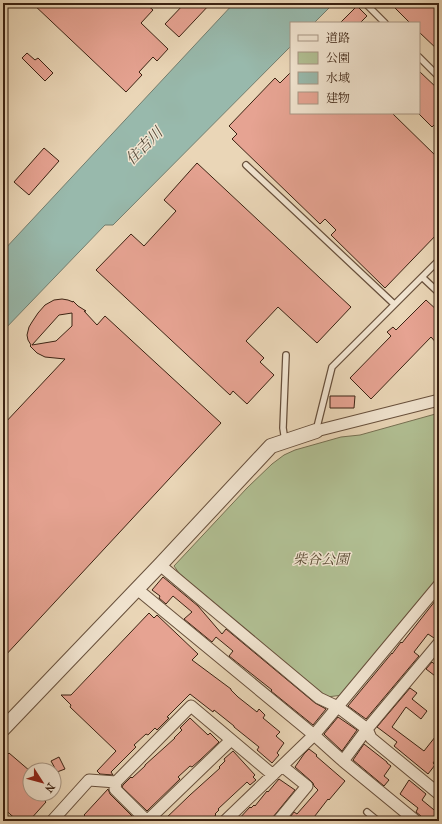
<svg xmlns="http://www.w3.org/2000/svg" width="442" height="824" font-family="'IM FELL French Canon','Noto Serif JP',serif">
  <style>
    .green { fill: #b1bf93; stroke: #767052 }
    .water { fill: #98b9ac; stroke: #737d6e }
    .building { fill: #e6a392; stroke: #3b2212; fill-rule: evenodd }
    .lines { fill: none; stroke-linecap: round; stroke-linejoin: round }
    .service-casing { stroke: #674f3b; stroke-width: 8 }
    .minor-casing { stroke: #674f3b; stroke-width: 13 }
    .tertiary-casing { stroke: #674f3b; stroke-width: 16 }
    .service { stroke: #f1e4d0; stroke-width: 5.5 }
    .minor { stroke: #f1e4d0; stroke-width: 11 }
    .tertiary { stroke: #f1e4d0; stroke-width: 14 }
    .labels { text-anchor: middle; stroke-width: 3; stroke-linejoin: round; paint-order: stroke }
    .park-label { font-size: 14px; font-style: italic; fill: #584932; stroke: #f1e4d0 }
    .water-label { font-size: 15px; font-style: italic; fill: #524838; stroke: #f1e4d0 }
  </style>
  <rect width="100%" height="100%" fill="#ead6b7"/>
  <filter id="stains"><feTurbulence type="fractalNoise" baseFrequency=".005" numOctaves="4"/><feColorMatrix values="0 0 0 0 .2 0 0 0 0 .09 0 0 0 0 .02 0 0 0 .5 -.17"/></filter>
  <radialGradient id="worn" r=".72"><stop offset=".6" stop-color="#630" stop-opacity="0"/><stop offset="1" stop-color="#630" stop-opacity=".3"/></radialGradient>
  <path class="green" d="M439,413V578L343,695L327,697L314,688L191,584L179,573L174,566L247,488L272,464L284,455L295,450L341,437L360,435Z"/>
  <path class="water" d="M234,3H334L314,23H291V46L113,225H105L3,331V251Z"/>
  <path class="building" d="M32,3H145L153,10L141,23L168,49L157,61L153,57L139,72L142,75L126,92Z
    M185,3H211L179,37L165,24Z
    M400,3H439V51L419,32V23H410L395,8Z
    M357,6L367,16L360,23H340Z
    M27,53L35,60L38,58L53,73L45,81L22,58Z
    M419,71L439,90V120L432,127L419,114Z
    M291,72V113H392L439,159V232L385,288L331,235L336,230L325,219L320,224L232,139L237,134L229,126L275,78L280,83Z
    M44,148L59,161L29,195L14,182Z
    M197,163L351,307L317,343L278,307L246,341L264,358L260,362L274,375L247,404L233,391L230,395L96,270L131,234L144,246L176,211L164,200Z
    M62,299L68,300L73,302V301L78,306L86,311H84L97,325L105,316L221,423L3,658V425L65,359L45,357L37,353L30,346L31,345L28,340L27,335L29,327L32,322L38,313L45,305L54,300ZM72,313V326L56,341L32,345L59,315Z
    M426,300L439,312V346L431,337L371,399L350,378L391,336L387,332L393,327L396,330Z
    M330,396H355L354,408H330Z
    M163,577L198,606L222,634L226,629L315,703L326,709L313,725L271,691L272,690L229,656L233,651L216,637L212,642L184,619L192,612L173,596L166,604L159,598L160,596L152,590Z
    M439,596V635L434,638L428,634L414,652L419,656L366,719L348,706L392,653V654L401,642L402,643Z
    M149,613L154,618L157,615L198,654L192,660L231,689V690L238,697L257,712L259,709L265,715L263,718L280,732L276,736L284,743L277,753L279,755L272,763L257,750L259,747L234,727V726L214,710L213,712L190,694L167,717L169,718L157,730L155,728L148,735L146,734L134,745L136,747L111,772L113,775L100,774L97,771L116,751L70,707L71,705L61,695H71Z
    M432,662L439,668V679L426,669Z
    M410,688L417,693L412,699L427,711L421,719L406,707L392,727L424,751L439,732V755L433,763L435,765L428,774L394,746L397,742L377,727Z
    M338,717L357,730L342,751L324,734Z
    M190,718L208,735L210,733L219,742L200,760L192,767L190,766L178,777L180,779L147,811L122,787L123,785L131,777L132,778L145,766V765L175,738H174L182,730L180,728Z
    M364,744L387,762V763L391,766L384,776L389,780L384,786L353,760Z
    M309,749L317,755L316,756L345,781L329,800L328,799L311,821H287L294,812L297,814L318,790L314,786L313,783L311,781L295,767L304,754Z
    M233,751L255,775L253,777L256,780L250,785L247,782L218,809L219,810L215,814L216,815L208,821H163L190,795L220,768L219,767L225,761L224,759Z
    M9,753L30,771V794H38L46,802L29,821H18L3,808V759Z
    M59,757L65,769L57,772L51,761Z
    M279,779L295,790L273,817L271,821H237L250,807L251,808L254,805L255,806L267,791L268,792Z
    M409,780L426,794L422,800L439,814V821H435L431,818L427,821L416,812L418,808L400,794Z
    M108,789L110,794L137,821H90L84,815Z"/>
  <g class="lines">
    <defs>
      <path id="service" d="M365,3L385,23
        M419,57L439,77
        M246,165L394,304
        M422,277L439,293
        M316,431L332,367L439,260
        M285,441L283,428L286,355
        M367,812L378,821"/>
      <path id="minor" d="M316,431L439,400
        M160,565L319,698L338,707L367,729L371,738L439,794
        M137,589L314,735L343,761L416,821
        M343,761L367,729L439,643
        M52,821L89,780L116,782
        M147,821L115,789L116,782L191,706L273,775
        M147,821L231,740
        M225,821L314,735L439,585
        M278,821L307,786L282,766"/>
      <path id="tertiary" d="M3,729L160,565L271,446L316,431"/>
    </defs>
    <use href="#service" class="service-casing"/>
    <use href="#minor" class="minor-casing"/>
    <use href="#tertiary" class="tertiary-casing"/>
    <use href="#service" class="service"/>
    <use href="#minor" class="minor"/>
    <use href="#tertiary" class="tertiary"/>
  </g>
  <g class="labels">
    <g class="park-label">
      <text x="321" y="564">柴谷公園</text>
    </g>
    <g class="water-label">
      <text transform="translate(144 146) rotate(-45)" y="5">住吉川</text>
    </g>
  </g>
  <rect width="442" height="824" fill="none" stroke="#ead6b7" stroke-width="16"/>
  <rect x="4" y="4" width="434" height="816" fill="none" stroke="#3b2212" stroke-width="2"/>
  <rect x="8" y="8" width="426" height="808" fill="none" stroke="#3b2212"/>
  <rect x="290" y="22" width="130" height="92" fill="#f1e4d0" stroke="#a89684"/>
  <rect x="298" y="35" width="20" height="6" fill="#f1e4d0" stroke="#a89684"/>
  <text x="326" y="42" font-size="12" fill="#3b2212">道路</text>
  <rect x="298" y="52" width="20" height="12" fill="#b1bf93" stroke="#a89684"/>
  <text x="326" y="62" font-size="12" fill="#3b2212">公園</text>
  <rect x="298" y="72" width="20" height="12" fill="#98b9ac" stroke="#a89684"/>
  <text x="326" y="82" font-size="12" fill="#3b2212">水域</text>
  <rect x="298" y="92" width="20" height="12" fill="#e6a392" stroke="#a89684"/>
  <text x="326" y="102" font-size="12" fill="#3b2212">建物</text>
  <g transform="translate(42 782) rotate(126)"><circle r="19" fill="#f1e4d0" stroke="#a89684"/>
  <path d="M0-3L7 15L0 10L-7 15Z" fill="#8f2418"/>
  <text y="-6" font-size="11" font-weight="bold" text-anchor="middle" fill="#3b2212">N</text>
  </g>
  <rect width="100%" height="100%" filter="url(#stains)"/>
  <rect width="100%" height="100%" fill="url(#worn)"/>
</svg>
